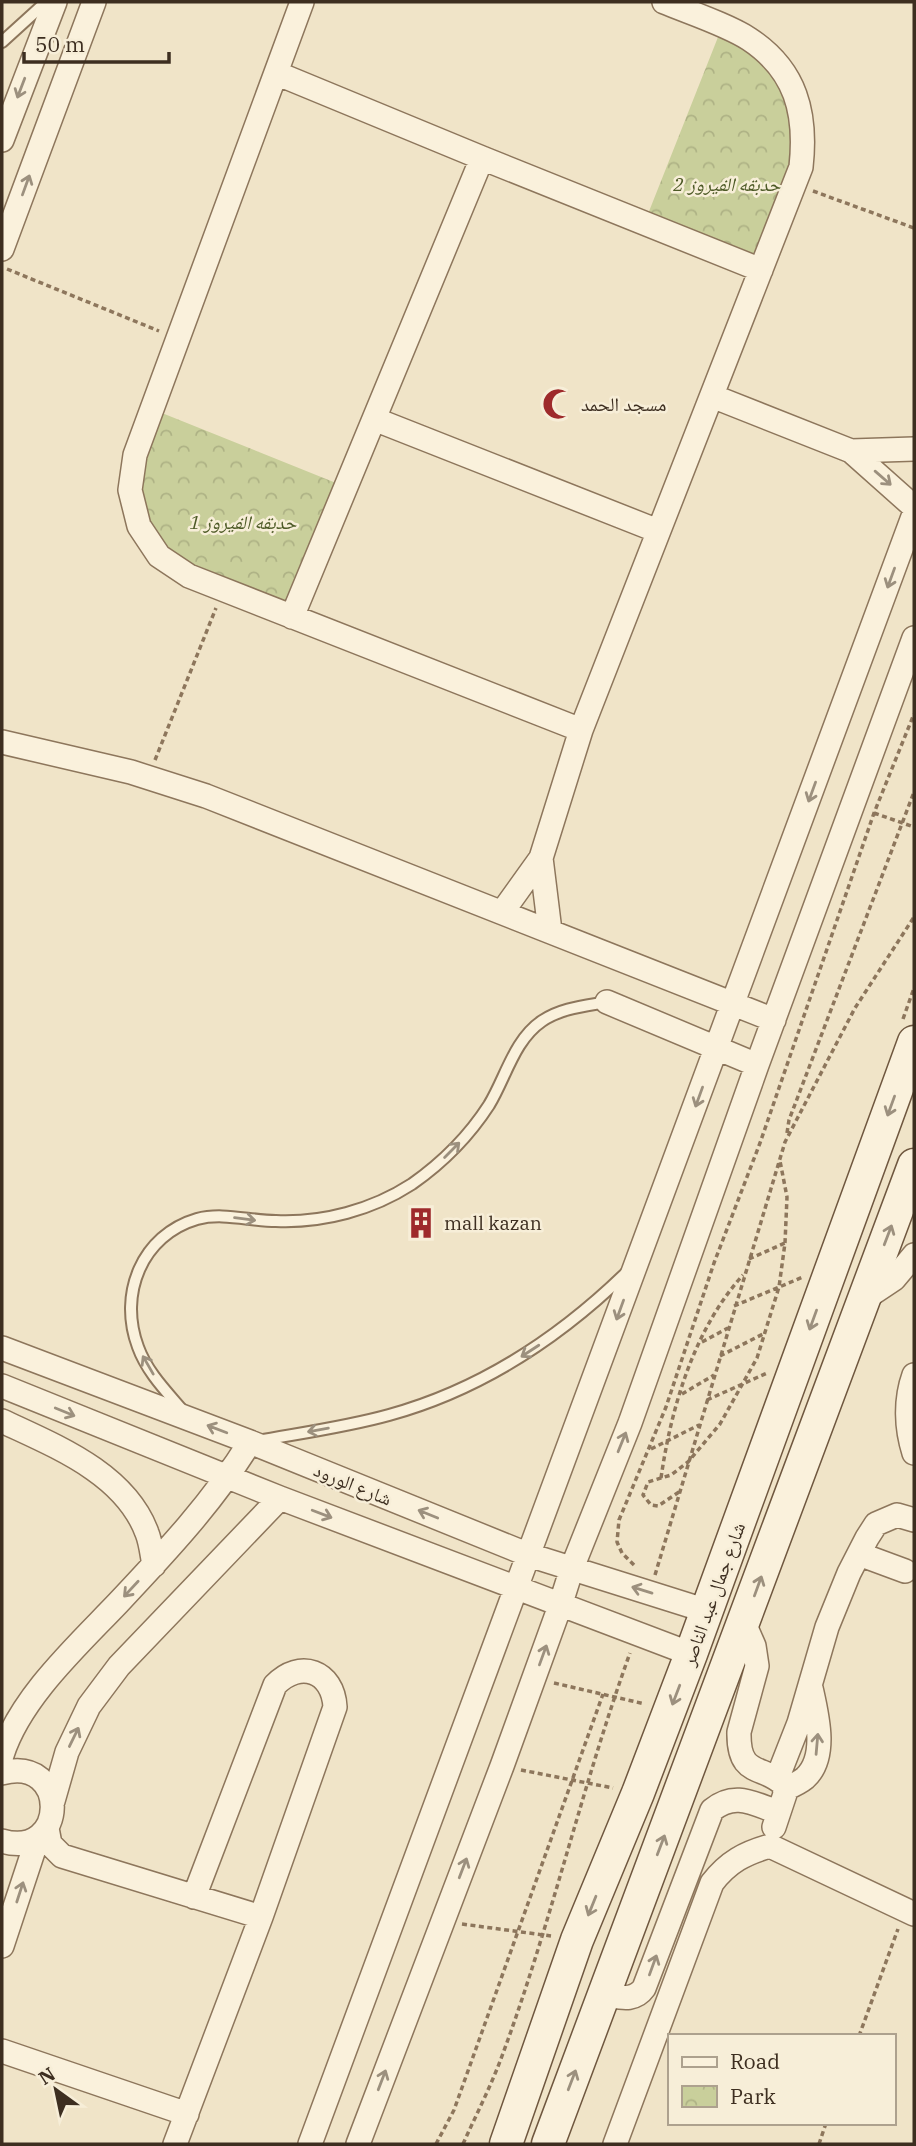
<svg xmlns="http://www.w3.org/2000/svg" width="916" height="2146" font-family="'IBM Plex Serif','Noto Naskh Arabic',serif">
  <style>
    .park { fill: url(#park-crowns) }
    .lines { fill: none; stroke-linecap: round; stroke-linejoin: round }
    .service-casing { stroke: #8d765c; stroke-width: 14 }
    .minor-casing { stroke: #8d765c; stroke-width: 26 }
    .secondary-casing { stroke: #6f573f; stroke-width: 35 }
    .path { stroke: #8d765c; stroke-width: 3.5; stroke-dasharray: 5 3.5; stroke-linecap: butt }
    .service { stroke: #faf1dc; stroke-width: 10 }
    .minor { stroke: #faf1dc; stroke-width: 23 }
    .secondary { stroke: #faf1dc; stroke-width: 32 }
    .oneway { stroke: #9c907e }
    .labels { text-anchor: middle; stroke-width: 5; stroke-linejoin: round; paint-order: stroke }
    .park-label { font-size: 19px; font-style: italic; fill: #4d5a26; stroke: #f7eed8 }
    .poi-label { font-size: 19px; fill: #3d2e20; stroke: #f7eed8; text-anchor: start }
    .street-label { font-size: 19px; fill: #3d2e20; stroke: #f7eed8 }
  </style>
  <defs>
    <pattern id="park-crowns" width="20" height="18" patternUnits="userSpaceOnUse" patternTransform="scale(1.75)"><rect width="20" height="18" fill="#c9cf9b"/><path d="M2 6a3 3 0 1 1 6 0M12 15a3 3 0 1 1 6 0" fill="none" stroke="#aeb285"/></pattern>
  </defs>
  <rect width="100%" height="100%" fill="#f0e4c8"/>
  <path class="park" d="M722,27L771,56L805,137L761,270L644,224Z
    M152,409L346,487L292,617L189,576L139,526L135,455Z"/>
  <g class="lines">
    <defs>
      <path id="service" d="M2,42L46,2
        M183,1411C166,1391 147,1372 138,1347C118,1294 142,1235 197,1219C223,1212 250,1221 276,1221C323,1223 372,1210 412,1184C442,1163 469,1136 489,1105C506,1077 514,1040 542,1021C561,1008 585,1006 607,1002
        M257,1441C301,1433 346,1427 389,1415C480,1390 559,1338 626,1273"/>
      <path id="minor" d="M302,2L135,455L130,490L139,526L159,556L189,576L581,730
        M276,73L482,158L761,270
        M2,140L55,2
        M2,249L94,2
        M712,396L851,451L914,507
        M374,419L658,531
        M851,451L914,449
        M292,617L482,158
        M2,742L131,772L206,796L774,1020
        M541,858L550,931
        M503,911L541,858L581,730L801,167C807,113 796,70 749,39C728,25 688,12 664,2
        M607,1002L757,1065
        M864,1299L894,1279L914,1255
        M2,1348L250,1442L529,1555L707,1611
        M914,1375C905,1400 906,1428 914,1453
        M2,1386L280,1498L691,1654
        M2,1421C55,1446 125,1473 147,1533C151,1543 152,1555 154,1565
        M859,1554L905,1571
        M744,1623L754,1646L757,1666L739,1732C738,1779 764,1764 784,1785L785,1794L774,1827
        M2,1755C20,1698 77,1646 118,1603C166,1552 213,1502 250,1442
        M2,1773C70,1755 68,1860 2,1841
        M777,1779L799,1723L827,1627L849,1573L867,1538L876,1524L897,1515L914,1520
        M785,1789C792,1786 799,1783 805,1778C828,1757 817,1715 811,1688
        M53,1801L67,1752L89,1706L119,1666L280,1498
        M47,1828L50,1844L62,1856L261,1917
        M2,1946L38,1837
        M605,1995C620,1997 634,2002 644,1988L712,1810C735,1791 754,1804 778,1812
        M2,2051L187,2114
        M175,2144L261,1917L335,1707C333,1671 300,1659 275,1685L194,1897
        M310,2144L914,514
        M358,2144L502,1766L560,1606L572,1568L630,1423L757,1065L914,638
        M615,2144L712,1883C728,1862 745,1853 770,1846L914,1914"/>
      <path id="secondary" d="M506,2144L577,1940L638,1793L691,1654L914,1042
        M548,2144L914,1165"/>
    </defs>
    <use href="#service" class="service-casing"/>
    <use href="#minor" class="minor-casing"/>
    <use href="#secondary" class="secondary-casing"/>
    <path class="path" d="M813,191L914,228
      M7,269L159,331
      M155,760L216,608
      M874,813L914,827
      M903,1019L914,988
      M787,1133L789,1120L914,792
      M749,1259L785,1243
      M734,1306L803,1277
      M702,1342L728,1328
      M720,1356L765,1333
      M682,1394L714,1375
      M707,1400L767,1373
      M651,1449L699,1425
      M661,1478C671,1408 694,1329 743,1275
      M679,1492L658,1506L651,1505L643,1495L648,1482L671,1475L688,1462L720,1424L757,1358L779,1287L785,1243L787,1197L780,1161
      M634,1565L622,1553L617,1542L619,1520L666,1407L714,1263L760,1143L874,813L914,714
      M655,1575L785,1142L855,1008L914,917
      M554,1683L645,1704
      M521,1770L613,1788
      M462,1924L551,1936
      M859,2036L898,1929
      M436,2144L454,2110L603,1694
      M463,2144C476,2115 491,2086 502,2056C551,1924 582,1786 630,1653
      M819,2144L826,2123"/>
    <use href="#service" class="service"/>
    <use href="#minor" class="minor"/>
    <use href="#secondary" class="secondary"/>
  </g>
  <defs><path id="oneway-shaft" d="M-6 0H5M1.5-3L5.5 0L1.5 3" fill="none" stroke-width="1.6" stroke-linecap="round" stroke-linejoin="round" transform="scale(1.75)"/></defs>
  <g class="oneway">
    <use href="#oneway-shaft" transform="translate(21 88) rotate(111)"/>
    <use href="#oneway-shaft" transform="translate(26 185) rotate(-70)"/>
    <use href="#oneway-shaft" transform="translate(883 478) rotate(41)"/>
    <use href="#oneway-shaft" transform="translate(891 578) rotate(110)"/>
    <use href="#oneway-shaft" transform="translate(812 792) rotate(110)"/>
    <use href="#oneway-shaft" transform="translate(699 1097) rotate(110)"/>
    <use href="#oneway-shaft" transform="translate(891 1106) rotate(110)"/>
    <use href="#oneway-shaft" transform="translate(452 1150) rotate(-45)"/>
    <use href="#oneway-shaft" transform="translate(245 1219) rotate(7)"/>
    <use href="#oneway-shaft" transform="translate(888 1235) rotate(-69)"/>
    <use href="#oneway-shaft" transform="translate(620 1310) rotate(110)"/>
    <use href="#oneway-shaft" transform="translate(813 1320) rotate(110)"/>
    <use href="#oneway-shaft" transform="translate(530 1351) rotate(147)"/>
    <use href="#oneway-shaft" transform="translate(148 1365) rotate(-120)"/>
    <use href="#oneway-shaft" transform="translate(65 1412) rotate(22)"/>
    <use href="#oneway-shaft" transform="translate(217 1429) rotate(-159)"/>
    <use href="#oneway-shaft" transform="translate(318 1430) rotate(170)"/>
    <use href="#oneway-shaft" transform="translate(622 1442) rotate(-68)"/>
    <use href="#oneway-shaft" transform="translate(322 1514) rotate(21)"/>
    <use href="#oneway-shaft" transform="translate(428 1514) rotate(-158)"/>
    <use href="#oneway-shaft" transform="translate(758 1586) rotate(-70)"/>
    <use href="#oneway-shaft" transform="translate(131 1589) rotate(133)"/>
    <use href="#oneway-shaft" transform="translate(642 1590) rotate(-163)"/>
    <use href="#oneway-shaft" transform="translate(543 1655) rotate(-70)"/>
    <use href="#oneway-shaft" transform="translate(676 1695) rotate(111)"/>
    <use href="#oneway-shaft" transform="translate(74 1737) rotate(-64)"/>
    <use href="#oneway-shaft" transform="translate(817 1744) rotate(-85)"/>
    <use href="#oneway-shaft" transform="translate(661 1845) rotate(-69)"/>
    <use href="#oneway-shaft" transform="translate(463 1868) rotate(-69)"/>
    <use href="#oneway-shaft" transform="translate(20 1892) rotate(-72)"/>
    <use href="#oneway-shaft" transform="translate(592 1906) rotate(112)"/>
    <use href="#oneway-shaft" transform="translate(653 1965) rotate(-70)"/>
    <use href="#oneway-shaft" transform="translate(382 2080) rotate(-69)"/>
    <use href="#oneway-shaft" transform="translate(572 2080) rotate(-69)"/>
  </g>
  <defs>
    <symbol id="mosque-bare" viewBox="-9 -9 18 18"><path d="M3.5-4.9A6 6 0 1 0 3.5 4.9A5 5 0 1 1 3.5-4.9Z" fill="#9e2a2b" stroke="#f7eed8" stroke-width="2.5" paint-order="stroke"/></symbol>
    <symbol id="building-bare" viewBox="-9 -9 18 18"><path d="M-4-6H4V6H1V3H-1V6H-4ZM-2.5-4.3h1.7v1.8h-1.7ZM.8-4.3h1.7v1.8H.8ZM-2.5-1h1.7V.8h-1.7ZM.8-1h1.7V.8H.8Z" fill="#9e2a2b" stroke="#f7eed8" stroke-width="2.5" paint-order="stroke"/></symbol>
  </defs>
  <g fill-rule="evenodd">
    <use href="#mosque-bare" x="536" y="382" width="44" height="44"/>
    <use href="#building-bare" x="399" y="1201" width="44" height="44"/>
  </g>
  <g class="labels">
    <g class="park-label">
      <text x="727" y="191">حدبقه الفيروز 2</text>
      <text x="243" y="529">حدبقه الفيروز 1</text>
    </g>
    <g class="poi-label">
      <text x="581" y="411">مسجد الحمد</text>
      <text x="444" y="1230">mall kazan</text>
    </g>
    <g class="street-label">
      <text transform="translate(353 1484) rotate(22)" y="7">شارع الورود</text>
      <text transform="translate(713 1594) rotate(-70)" y="7">شارع جمال عبد الناصر</text>
    </g>
  </g>
  <rect width="916" height="2146" fill="none" stroke="#3d2e20" stroke-width="7"/>
  <rect x="668" y="2034" width="228" height="91" fill="#f7eed8" stroke="#ada18e" stroke-width="2"/>
  <rect x="682" y="2057" width="35" height="10" fill="#faf1dc" stroke="#ada18e" stroke-width="2"/>
  <text x="730" y="2069" font-size="21" fill="#3d2e20">Road</text>
  <rect x="682" y="2086" width="35" height="21" fill="url(#park-crowns)" stroke="#ada18e" stroke-width="2"/>
  <text x="730" y="2104" font-size="21" fill="#3d2e20">Park</text>
  <g transform="translate(56 2090) rotate(327)" stroke="#f7eed8" stroke-width="5" paint-order="stroke">
  <path d="M0-5L12 26L0 18L-12 26Z" fill="#3d2e20"/>
  <text y="-10" font-size="19" font-weight="bold" text-anchor="middle" fill="#3d2e20">N</text>
  </g>
  <path d="M24 52v10h145v-10" fill="none" stroke="#3d2e20" stroke-width="3.5"/>
  <text x="35" y="52" font-size="21" fill="#3d2e20" stroke="#f7eed8" stroke-width="5" paint-order="stroke">50 m</text>
</svg>
